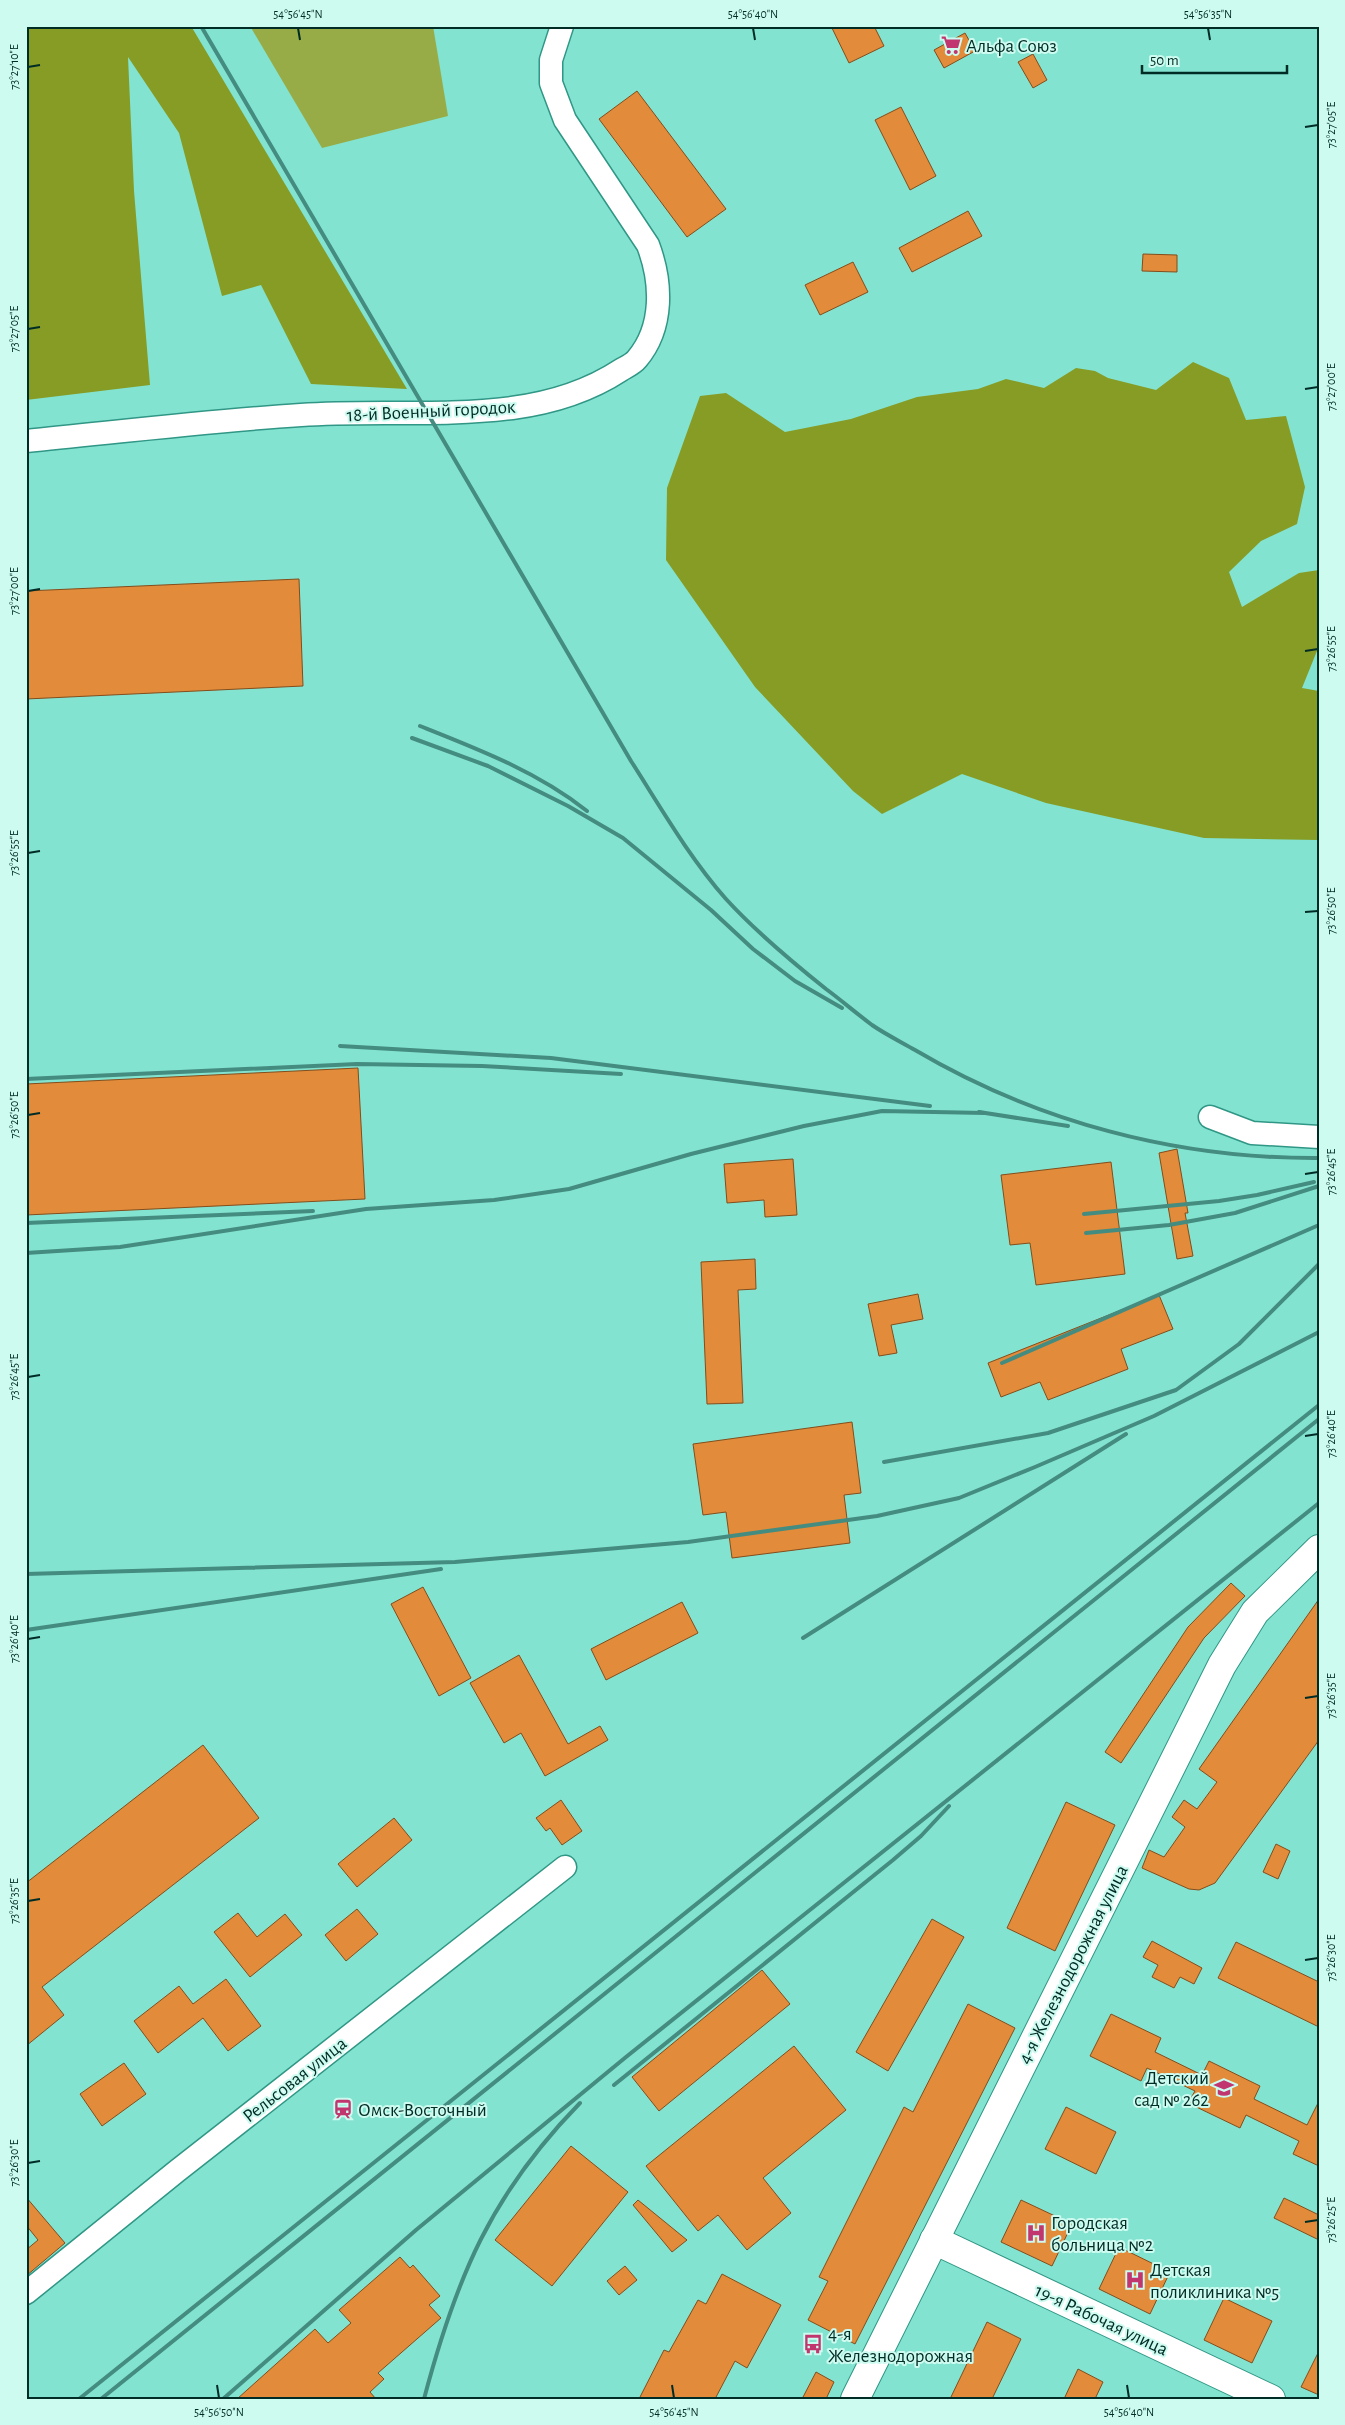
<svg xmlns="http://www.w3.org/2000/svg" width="1345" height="2425" font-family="'Alegreya Sans',sans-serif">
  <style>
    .green { fill: #97ac46 }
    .forest { fill: #869c25 }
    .building { fill: #e28b3a; stroke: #834d1b }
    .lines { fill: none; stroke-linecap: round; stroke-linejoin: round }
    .minor-casing { stroke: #309685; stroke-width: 25 }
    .tertiary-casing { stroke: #309685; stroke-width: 30 }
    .secondary-casing { stroke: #309685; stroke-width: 30 }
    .minor { stroke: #fff; stroke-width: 22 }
    .tertiary { stroke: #fff; stroke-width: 28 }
    .secondary { stroke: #fff; stroke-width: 28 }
    .rail { stroke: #458c80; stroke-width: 4 }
    .ticks { fill: none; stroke: #002c26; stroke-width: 2 }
    .labels { text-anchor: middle; stroke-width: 4; stroke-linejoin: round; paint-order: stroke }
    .poi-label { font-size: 19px; fill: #002c26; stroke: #cefbf0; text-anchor: start }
    .street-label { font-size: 19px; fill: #002c26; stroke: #cefbf0 }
    .neatline { fill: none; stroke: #002c26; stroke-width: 2 }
    .ticks-label { font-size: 12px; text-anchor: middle; fill: #002c26 }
  </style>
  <rect width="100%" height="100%" fill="#83e3d1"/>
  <path class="green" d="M250,26H433L448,116L322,148Z"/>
  <path class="forest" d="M26,26H191L407,389L311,384L261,285L222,296L179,133L128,57L134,191L150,385L26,400Z
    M1193,362L1229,378L1246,420L1286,416L1305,487L1297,524L1261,541L1229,572L1242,607L1299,573L1319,570V646L1302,688L1319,691V840L1204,838L1046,803L962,774L882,814L853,791L755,687L666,560L667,488L700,396L726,393L785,432L851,419L917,397L978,389L1006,379L1044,388L1076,368L1095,371L1108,378L1156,390Z"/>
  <path class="building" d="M831,26H874L884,46L849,63Z
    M965,33L975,51L944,68L934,50Z
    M1033,54L1047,80L1033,88L1018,62Z
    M637,91L726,209L687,237L599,119Z
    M901,107L936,176L910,190L875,120Z
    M968,211L982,236L912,272L899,248Z
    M1143,254L1177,255V272L1142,271Z
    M853,262L868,292L820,315L805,285Z
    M299,579L303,686L26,699V591Z
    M358,1068L365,1199L26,1215V1084Z
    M1177,1149L1188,1213H1185L1193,1256L1177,1259L1159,1153Z
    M793,1159L797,1215L765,1217L764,1200L727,1203L724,1164Z
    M1111,1162L1125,1274L1036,1285L1030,1243L1010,1245L1001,1175Z
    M755,1259L756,1289L738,1290L743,1403L707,1404L701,1262Z
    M918,1294L923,1319L891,1325L897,1353L879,1356L868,1304Z
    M1159,1295L1173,1329L1121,1349L1128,1369L1048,1400L1040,1382L1001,1397L988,1363Z
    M852,1422L861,1493L844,1495L850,1543L732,1558L726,1512L703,1515L693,1444Z
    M1231,1583L1245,1596L1204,1638L1121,1763L1105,1752L1188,1627Z
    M423,1587L471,1678L439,1696L391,1604Z
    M1319,1599V1740L1215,1883L1199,1890L1189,1889L1142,1868L1149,1850L1164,1857L1185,1827L1172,1817L1184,1800L1197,1809L1217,1782L1199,1769Z
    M682,1602L698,1633L606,1680L591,1649Z
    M519,1655L568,1744L600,1726L608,1740L545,1776L521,1733L504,1743L470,1683Z
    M203,1745L259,1818L42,1987L64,2015L26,2046V1883Z
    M561,1800L582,1831L562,1845L550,1828L546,1831L536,1818Z
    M1066,1802L1115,1825L1055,1951L1007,1928Z
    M394,1818L412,1840L357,1887L338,1864Z
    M1276,1844L1290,1851L1278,1879L1263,1872Z
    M357,1909L378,1934L346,1961L325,1935Z
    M238,1913L257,1937L285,1914L302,1935L250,1977L214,1932Z
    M932,1919L964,1937L888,2071L856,2052Z
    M1152,1941L1202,1968L1194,1984L1180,1977L1174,1988L1152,1977L1158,1965L1143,1957Z
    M1236,1942L1319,1982V2027L1218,1978Z
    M762,1970L790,2004L659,2111L632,2077Z
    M226,1979L261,2026L228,2051L203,2018L158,2053L134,2021L179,1986L193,2004Z
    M968,2004L1015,2028L855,2344L808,2320L828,2281L819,2277L904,2107L913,2112Z
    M1111,2014L1161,2038L1155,2052L1202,2075L1209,2061L1260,2086L1254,2099L1307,2125L1319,2101V2166L1293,2154L1299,2141L1246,2115L1240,2128L1188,2103L1195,2091L1147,2068L1141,2081L1090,2056Z
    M794,2046L846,2110L763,2178L791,2213L747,2250L718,2215L698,2231L646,2166Z
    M124,2063L146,2094L102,2126L80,2094Z
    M1066,2107L1116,2132L1096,2174L1045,2149Z
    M571,2146L628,2192L552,2286L495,2240Z
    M26,2197L65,2243L26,2276V2250L38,2240L26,2225Z
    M1284,2198L1319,2215V2240L1274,2218Z
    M638,2200L687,2240L672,2252L633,2205Z
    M1021,2200L1072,2224L1052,2266L1001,2242Z
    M1119,2247L1170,2272L1150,2314L1099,2289Z
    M400,2257L410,2268L413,2265L440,2296L429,2305L441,2318L378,2373L384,2379L370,2392L376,2399H237L315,2329L328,2343L351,2323L339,2310Z
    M625,2266L637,2280L619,2295L607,2281Z
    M722,2274L781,2305L747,2368L735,2361L715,2399H639L664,2350L669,2352L698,2300L706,2304Z
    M1224,2298L1272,2321L1252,2363L1204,2340Z
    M987,2322L1021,2339L992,2399H950Z
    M1319,2351V2395L1301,2387Z
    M1078,2369L1103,2382L1095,2399H1064Z
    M816,2372L834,2382L826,2399H802Z"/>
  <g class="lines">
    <defs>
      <path id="minor" d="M26,441C118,432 209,421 301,415C371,410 442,417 512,408C550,403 589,391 621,370C626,367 633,364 637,359C664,327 662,282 648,245L565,120L551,83V60L562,26
        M1210,1117L1252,1133L1319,1137
        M26,2293L177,2171L565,1867"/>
      <path id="tertiary" d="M934,2240L1271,2399"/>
      <path id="secondary" d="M855,2399L1222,1665L1255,1612L1319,1549"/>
    </defs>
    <use href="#minor" class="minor-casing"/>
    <use href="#tertiary" class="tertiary-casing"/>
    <use href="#secondary" class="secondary-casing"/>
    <use href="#minor" class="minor"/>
    <use href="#tertiary" class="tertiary"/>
    <use href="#secondary" class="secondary"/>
    <path class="rail" d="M201,26L631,761C661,808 689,857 726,899C756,932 791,961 826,989C841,1000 856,1013 872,1025C885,1034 901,1042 915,1050C1037,1122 1177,1159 1319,1158
      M420,726C478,749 538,772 587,811
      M412,738L488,766L568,806L623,838L711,910L753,949L795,981L842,1008
      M340,1046L551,1058L930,1106
      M26,1079L357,1064L482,1066L621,1074
      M979,1112L1068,1126
      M1084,1214L1219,1201L1257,1195L1314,1182
      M26,1223L313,1211
      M1086,1233L1169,1225L1235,1213L1319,1186
      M26,1253L120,1247L366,1209L494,1200L569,1189L691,1154L804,1126L882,1111L985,1113
      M1002,1363L1319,1225
      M884,1462L1048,1433L1176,1390L1239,1344L1319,1264
      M26,1574L455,1562L688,1542L877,1516L959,1498L1035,1467L1154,1416L1319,1332
      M26,1630L441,1569
      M803,1638L1126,1434
      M614,2085L893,1860L921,1836L949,1806
      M79,2399L1319,1405
      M101,2399L1319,1419
      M223,2399L416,2230L626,2057L1319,1503
      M424,2399C456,2278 491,2194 580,2103"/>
  </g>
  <path class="ticks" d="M298,28L300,40M753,28L755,40M1208,28L1210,40M28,67L40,65M1305,127L1318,125M28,329L40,327M1305,389L1318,387M28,591L40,589M1305,651L1318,649M28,853L40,851M1305,912L1318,911M28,1115L40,1113M1305,1174L1318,1172M28,1377L40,1375M1305,1436L1318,1434M28,1639L40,1637M1305,1698L1318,1696M28,1901L40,1899M1305,1960L1318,1958M28,2163L40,2161M1305,2222L1318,2220M217,2385L219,2398M672,2385L674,2398M1127,2385L1129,2398"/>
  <defs>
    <symbol id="supermarket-bare" viewBox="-9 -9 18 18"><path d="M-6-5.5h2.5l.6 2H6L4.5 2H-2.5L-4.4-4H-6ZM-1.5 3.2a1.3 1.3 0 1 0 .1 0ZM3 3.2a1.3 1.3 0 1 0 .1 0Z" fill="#c1366f" stroke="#cefbf0" stroke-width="2.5" paint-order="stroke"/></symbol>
    <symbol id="school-bare" viewBox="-9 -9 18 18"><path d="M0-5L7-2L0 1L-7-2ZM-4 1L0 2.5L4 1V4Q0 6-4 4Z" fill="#c1366f" stroke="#cefbf0" stroke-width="2.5" paint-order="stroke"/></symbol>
    <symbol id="station-bare" viewBox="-9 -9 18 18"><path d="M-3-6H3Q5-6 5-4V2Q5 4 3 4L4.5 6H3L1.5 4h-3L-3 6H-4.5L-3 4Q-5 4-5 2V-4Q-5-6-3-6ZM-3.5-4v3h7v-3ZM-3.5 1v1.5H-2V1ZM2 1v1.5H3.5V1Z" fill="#c1366f" stroke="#cefbf0" stroke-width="2.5" paint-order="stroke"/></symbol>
    <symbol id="hospital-bare" viewBox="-9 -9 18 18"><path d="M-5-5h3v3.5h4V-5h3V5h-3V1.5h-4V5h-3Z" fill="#c1366f" stroke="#cefbf0" stroke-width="2.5" paint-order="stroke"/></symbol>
    <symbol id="bus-bare" viewBox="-9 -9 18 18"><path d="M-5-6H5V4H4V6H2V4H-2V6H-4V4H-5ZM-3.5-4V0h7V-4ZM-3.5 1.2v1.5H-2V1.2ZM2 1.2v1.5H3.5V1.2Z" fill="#c1366f" stroke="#cefbf0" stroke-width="2.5" paint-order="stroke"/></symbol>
  </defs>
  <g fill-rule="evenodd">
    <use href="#supermarket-bare" x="937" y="31" width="28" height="28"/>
    <use href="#school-bare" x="1210" y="2074" width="28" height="28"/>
    <use href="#station-bare" x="329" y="2095" width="28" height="28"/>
    <use href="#hospital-bare" x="1022" y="2219" width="28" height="28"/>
    <use href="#hospital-bare" x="1121" y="2266" width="28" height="28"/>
    <use href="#bus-bare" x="799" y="2330" width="28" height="28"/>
  </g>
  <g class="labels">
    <g class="poi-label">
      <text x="966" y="52">Альфа Союз</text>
      <text x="1209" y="2084" text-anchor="end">Детский<tspan x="1209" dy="22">сад № 262</tspan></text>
      <text x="358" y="2116">Омск-Восточный</text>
      <text x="1051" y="2229">Городская<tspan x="1051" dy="22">больница №2</tspan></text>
      <text x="1150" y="2276">Детская<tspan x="1150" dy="22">поликлиника №5</tspan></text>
      <text x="828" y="2340">4-я<tspan x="828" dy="22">Железнодорожная</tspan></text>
    </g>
    <g class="street-label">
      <text transform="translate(431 410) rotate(-3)" y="7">18-й Военный городок</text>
      <text transform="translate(1072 1964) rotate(-63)" y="7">4-я Железнодорожная улица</text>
      <text transform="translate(294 2079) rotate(-38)" y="7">Рельсовая улица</text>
      <text transform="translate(1102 2319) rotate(25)" y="7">19-я Рабочая улица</text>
    </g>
  </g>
  <rect width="1345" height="2425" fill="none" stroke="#cefbf0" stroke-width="55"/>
  <path d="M1142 65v8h145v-8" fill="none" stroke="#002c26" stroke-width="2.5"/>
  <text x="1150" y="65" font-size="15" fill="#002c26" stroke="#cefbf0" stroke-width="4" paint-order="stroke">50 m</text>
  <rect x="28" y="28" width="1290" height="2370" class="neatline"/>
  <g class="ticks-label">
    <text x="298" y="18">54°56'45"N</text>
    <text x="753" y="18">54°56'40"N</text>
    <text x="1208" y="18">54°56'35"N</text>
    <text transform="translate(14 67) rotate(-90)" y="4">73°27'10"E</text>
    <text transform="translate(1331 125) rotate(-90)" y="4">73°27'05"E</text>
    <text transform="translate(14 329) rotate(-90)" y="4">73°27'05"E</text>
    <text transform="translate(1331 387) rotate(-90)" y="4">73°27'00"E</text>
    <text transform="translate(14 591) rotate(-90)" y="4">73°27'00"E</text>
    <text transform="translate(1331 649) rotate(-90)" y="4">73°26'55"E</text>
    <text transform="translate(14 853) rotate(-90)" y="4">73°26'55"E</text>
    <text transform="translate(1331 911) rotate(-90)" y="4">73°26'50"E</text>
    <text transform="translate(14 1115) rotate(-90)" y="4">73°26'50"E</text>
    <text transform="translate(1331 1172) rotate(-90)" y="4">73°26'45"E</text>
    <text transform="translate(14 1377) rotate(-90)" y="4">73°26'45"E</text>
    <text transform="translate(1331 1434) rotate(-90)" y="4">73°26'40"E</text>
    <text transform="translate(14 1639) rotate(-90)" y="4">73°26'40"E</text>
    <text transform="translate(1331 1696) rotate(-90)" y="4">73°26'35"E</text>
    <text transform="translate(14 1901) rotate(-90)" y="4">73°26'35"E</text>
    <text transform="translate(1331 1958) rotate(-90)" y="4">73°26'30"E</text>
    <text transform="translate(14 2163) rotate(-90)" y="4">73°26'30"E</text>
    <text transform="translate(1331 2220) rotate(-90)" y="4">73°26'25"E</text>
    <text x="219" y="2416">54°56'50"N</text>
    <text x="674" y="2416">54°56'45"N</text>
    <text x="1129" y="2416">54°56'40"N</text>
  </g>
</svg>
